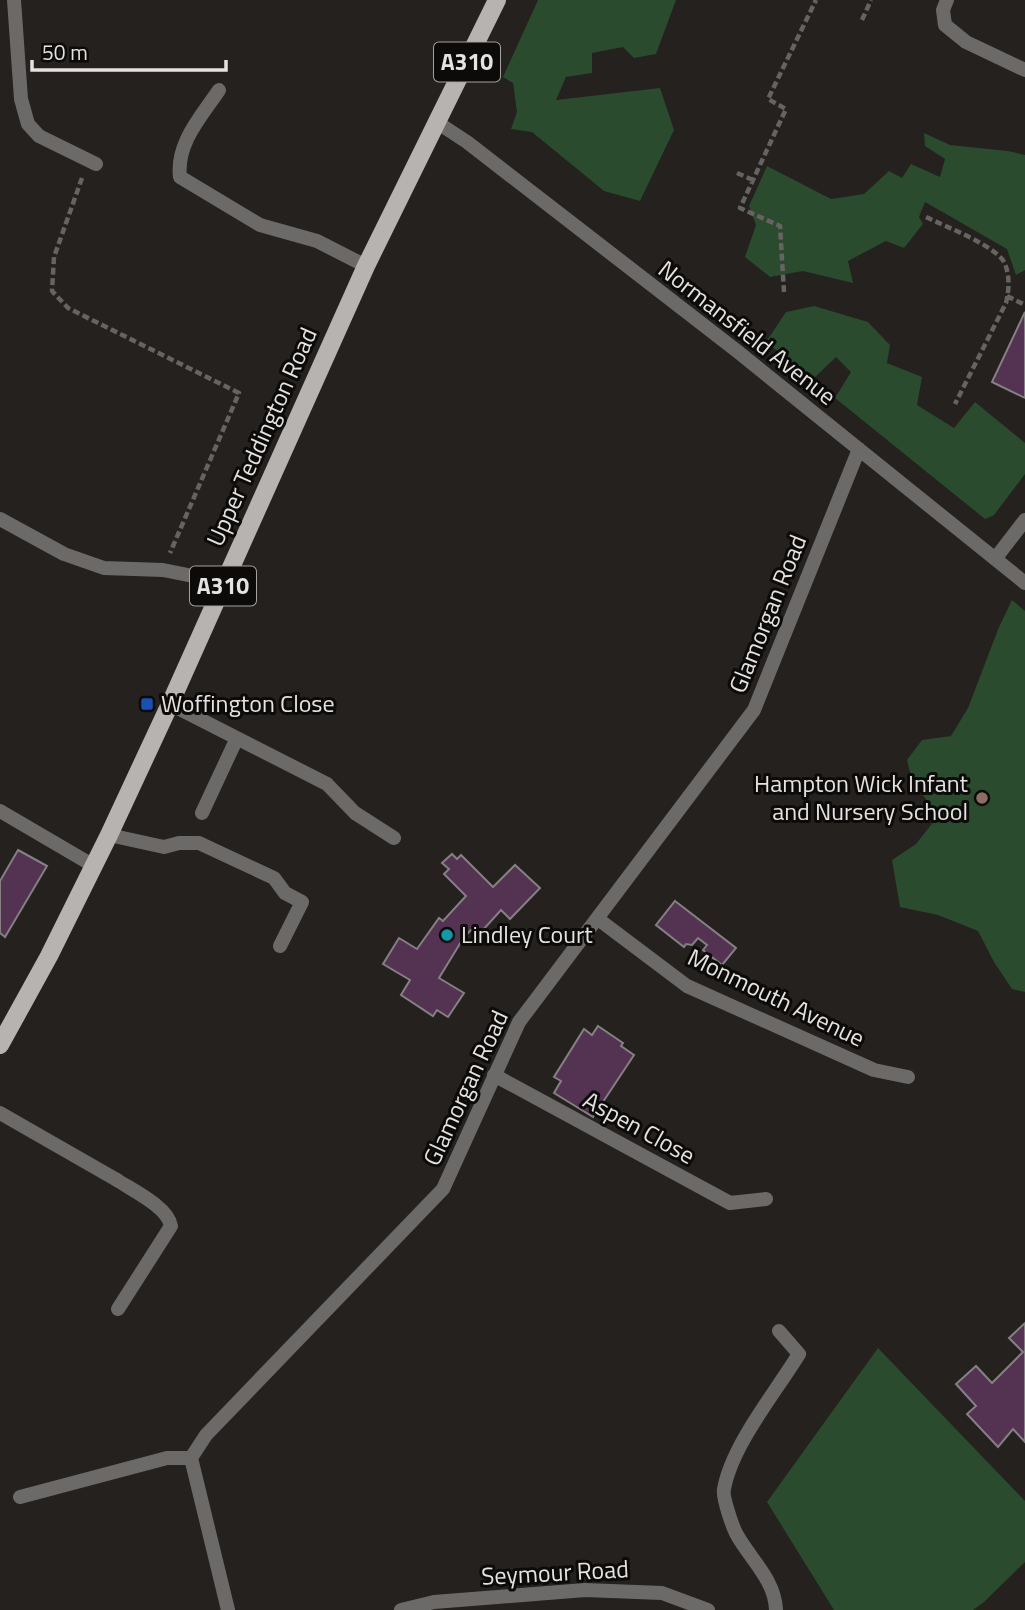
<svg xmlns="http://www.w3.org/2000/svg" width="1025" height="1610" font-family="'Titillium Web',sans-serif">
  <style>
    .green { fill: #2a4b2d }
    .building { fill: #543251; stroke: #848083; stroke-width: 2 }
    .lines { fill: none; stroke-linecap: round; stroke-linejoin: round }
    .path { stroke: #666462; stroke-width: 4.5; stroke-dasharray: 7 3.5; stroke-linecap: butt }
    .lane { stroke: #6c6a69; stroke-width: 14 }
    .street { stroke: #6c6a69; stroke-width: 14 }
    .primary { stroke: #b7b3b1; stroke-width: 18 }
    .transit-dot { fill: #1a4fb4; stroke: #0c0b0a; stroke-width: 2.5 }
    .education-dot { fill: #8d6e63; stroke: #0c0b0a; stroke-width: 2.5 }
    .culture-dot { fill: #0f9aa8; stroke: #0c0b0a; stroke-width: 2.5 }
    .labels { text-anchor: middle; stroke-width: 6; stroke-linejoin: round; paint-order: stroke }
    .shield { fill: #0c0b0a; stroke: #a4a2a1; stroke-width: 2 }
    .shield-label { font-size: 23px; font-weight: bold; fill: #e5e3e2 }
    .street-label { font-size: 24px; fill: #e5e3e2; stroke: #0c0b0a }
    .poi-label { font-size: 24px; fill: #e5e3e2; stroke: #0c0b0a; text-anchor: start }
  </style>
  <rect width="100%" height="100%" fill="#24211f"/>
  <path class="green" d="M538,0H676L656,54L634,58L623,47L592,53V73L566,77L556,100L660,88L674,130L640,201L604,191L532,132L511,129L517,112L513,83L503,77Z
    M924,133L950,145L1008,151L1025,155V270L1016,275L1007,249L925,202L919,217L923,224L904,248L886,241L848,261L853,283L803,271L770,277L745,257L756,225L749,206L767,166L831,199L864,194L889,171L902,178L911,164L940,177L945,159L925,146Z
    M814,306L868,322L890,345L887,363L922,377L917,405L954,428L975,402L1025,443V474L994,515L985,519L835,398L851,372L836,357L813,379L766,342L786,312Z
    M1012,600L1025,611V992L1012,989L994,962L978,931L938,915L900,907L892,860L916,844L938,816L912,780L907,760L922,740L951,736L968,708L999,627Z
    M878,1348L1025,1501V1562L984,1602L973,1610H834L767,1502Z"/>
  <path class="building" d="M1025,312V398L992,382Z
    M18,850L47,866L5,937L0,933V881Z
    M452,854L457,859L461,855L493,887L515,865L540,888L510,919L501,910L483,930L477,933L471,930L464,937L439,978L464,993L448,1017L437,1010L433,1016L401,995L410,980L383,964L399,938L417,949L439,918L443,921L466,896L444,874L449,869L442,863Z
    M675,901L736,948L722,965L703,950L707,945L698,938L692,945L686,944L684,947L656,925Z
    M598,1026L623,1043L621,1046L634,1055L593,1117L554,1093L561,1081L554,1077L584,1029L592,1035Z
    M1025,1323V1442L1013,1429L998,1447L967,1414L976,1406L956,1384L976,1366L992,1383L1023,1352L1009,1338Z"/>
  <g class="lines">
    <path class="path" d="M862,20L871,0
      M737,173L753,180
      M82,178L54,257L52,291L68,308L239,393L170,553
      M926,217C944,226 999,247 1005,264C1010,276 1009,291 1006,303L955,404
      M784,292L780,226L740,208L786,109L768,99L816,0
      M1007,296L1025,305"/>
    <path class="lane" d="M219,90C201,117 176,143 180,177L260,225L317,241L366,266
      M170,704L327,784L355,813L394,838
      M202,813L237,738
      M109,835L164,847L179,843H199L274,878L285,893L302,902L280,946
      M117,1180C132,1190 168,1207 171,1226L118,1309
      M20,1497L167,1458H191"/>
    <path class="street" d="M14,0L21,99L28,124L39,136L96,164
      M947,0L943,10L945,25L966,42L1025,70
      M438,123L467,142L737,351L1025,583
      M0,519L64,554L104,568L163,570L203,578L223,587
      M995,559L1025,520
      M0,811L94,866
      M598,919L687,986L874,1070L908,1077
      M494,1075L730,1203L766,1199
      M0,1113L117,1180
      M228,1610L191,1458L206,1435L443,1189L519,1022L754,710L859,449
      M401,1610L434,1602L585,1590L662,1593L708,1610
      M776,1610C775,1580 751,1560 737,1535C733,1528 722,1497 724,1489C732,1445 775,1393 799,1354L779,1331"/>
    <path class="primary" d="M0,1045L49,956L109,835L170,704L366,266L497,0"/>
  </g>
  <rect class="transit-dot" x="140" y="697" width="14" height="14" rx="3.5"/>
  <circle class="education-dot" cx="982" cy="798" r="7"/>
  <circle class="culture-dot" cx="447" cy="935" r="7"/>
  <g class="labels">
    <g class="shield">
      <rect x="434" y="42.5" width="66" height="39" rx="5"/>
      <rect x="190" y="566.5" width="66" height="39" rx="5"/>
    </g>
    <g class="shield-label">
      <text x="467" y="70">A310</text>
      <text x="223" y="594">A310</text>
    </g>
    <g class="street-label">
      <text transform="translate(747 333) rotate(38)" y="8">Normansfield Avenue</text>
      <text transform="translate(262 437) rotate(-66)" y="8">Upper Teddington Road</text>
      <text transform="translate(768 614) rotate(-68)" y="8">Glamorgan Road</text>
      <text transform="translate(776 998) rotate(26)" y="8">Monmouth Avenue</text>
      <text transform="translate(466 1088) rotate(-65)" y="8">Glamorgan Road</text>
      <text transform="translate(639 1128) rotate(29)" y="8">Aspen Close</text>
      <text transform="translate(555 1573) rotate(-3)" y="8">Seymour Road</text>
    </g>
    <g class="poi-label">
      <text x="161" y="712">Woffington Close</text>
      <text x="968" y="792" text-anchor="end">Hampton Wick Infant<tspan x="968" dy="28">and Nursery School</tspan></text>
      <text x="461" y="943">Lindley Court</text>
    </g>
  </g>
  <path d="M32 60v10h194v-10" fill="none" stroke="#e5e3e2" stroke-width="3.5"/>
  <text x="42" y="60" font-size="21" fill="#e5e3e2" stroke="#0c0b0a" stroke-width="5" paint-order="stroke">50 m</text>
</svg>
